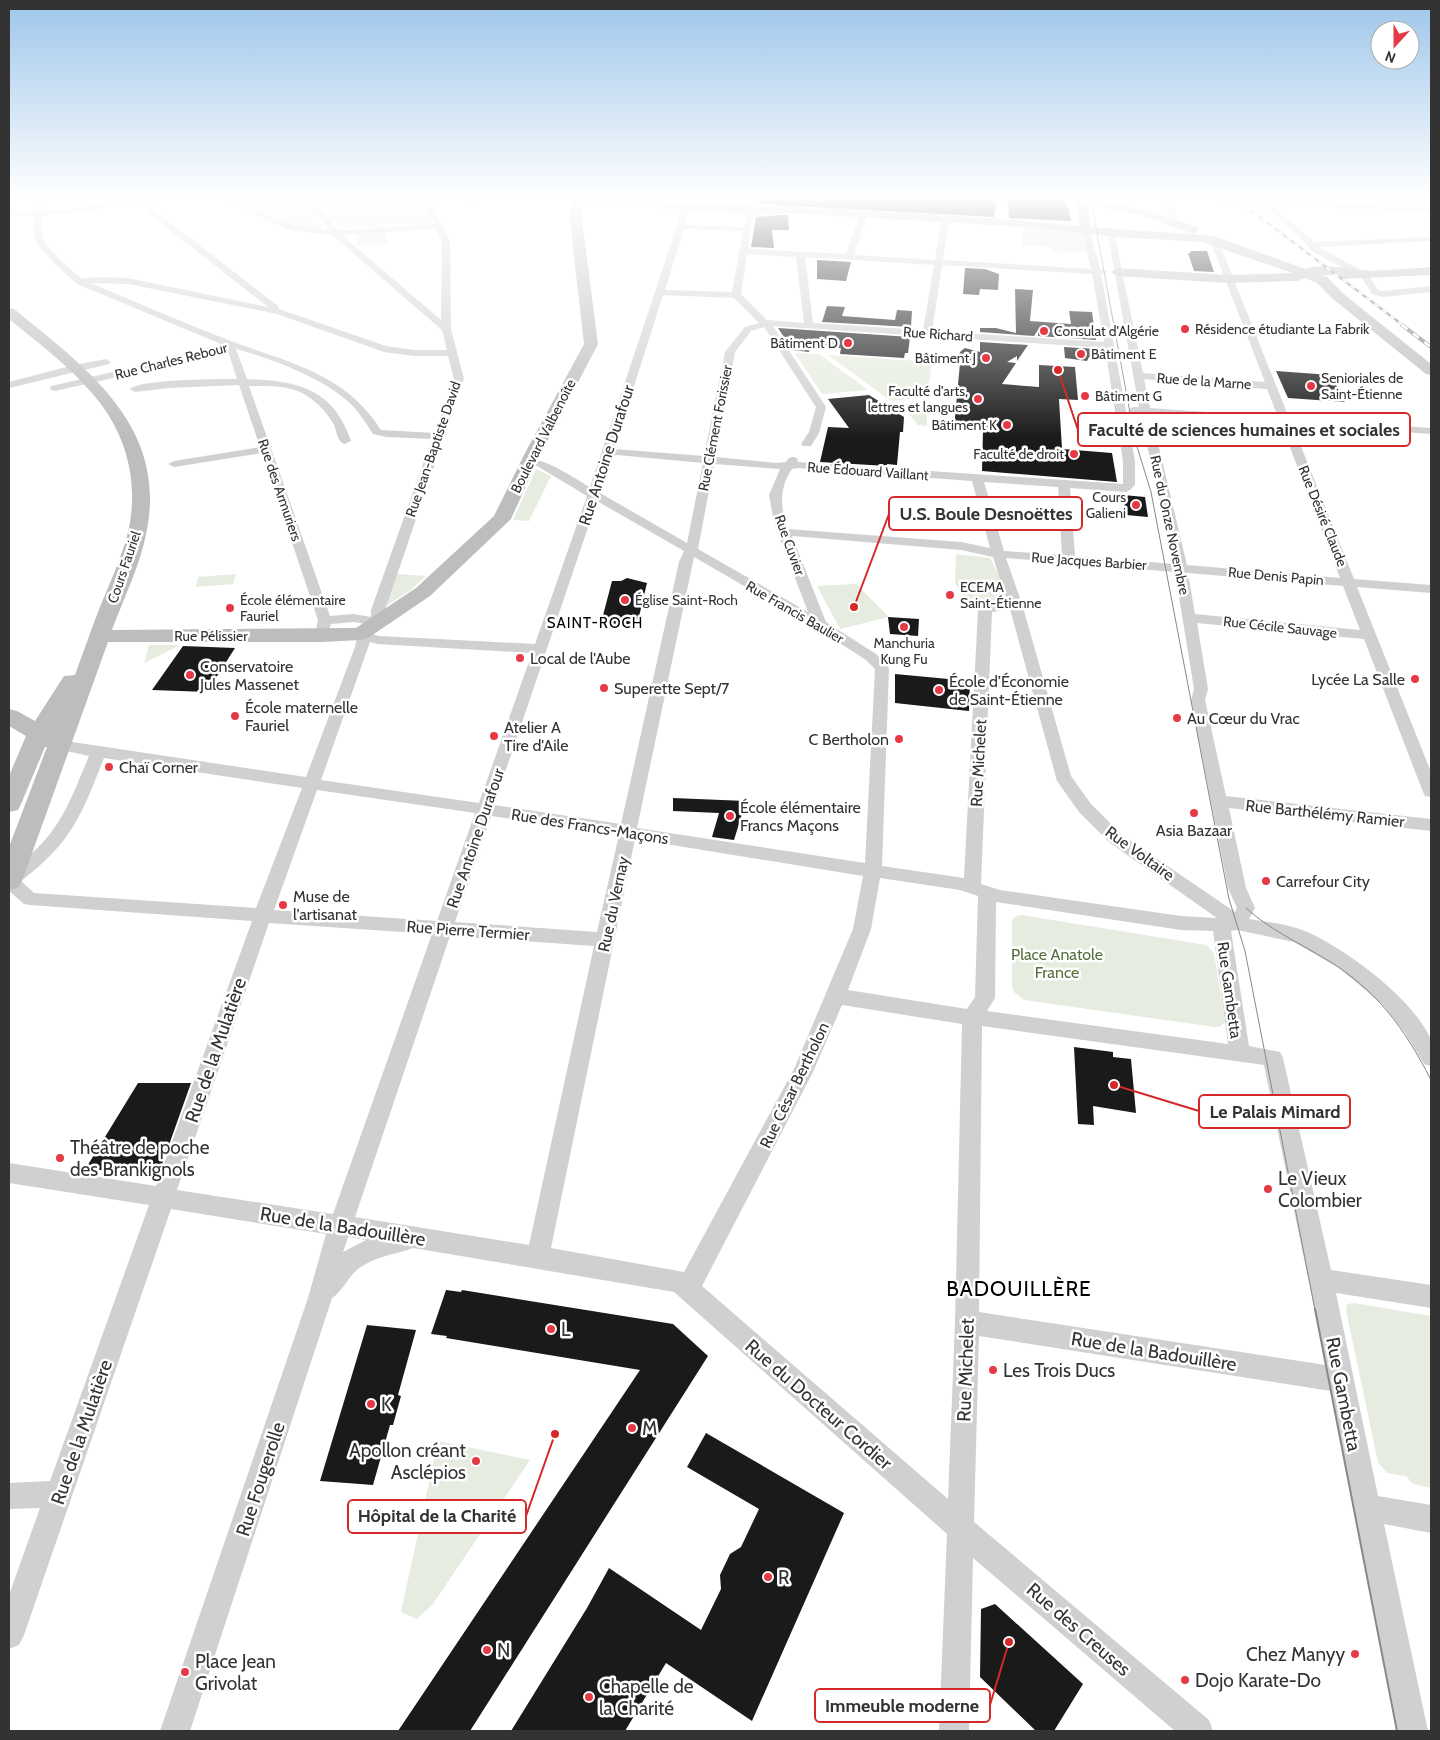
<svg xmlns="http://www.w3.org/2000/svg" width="1440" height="1740" font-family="Cabin,sans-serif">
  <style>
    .green { fill: #e6ecdf }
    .building { fill: #1a1a1a }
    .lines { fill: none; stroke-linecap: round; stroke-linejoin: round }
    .street { fill: #d0d0d0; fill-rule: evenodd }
    .secondary { fill: #bdbdbd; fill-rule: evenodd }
    .tram-far1 { stroke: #888; stroke-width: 1 }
    .tram { stroke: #888; stroke-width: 2 }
    .rail-far1-casing { stroke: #888; stroke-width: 2.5 }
    .rail-casing { stroke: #888; stroke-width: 4 }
    .rail-far1 { stroke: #fff; stroke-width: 2; stroke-dasharray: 5; stroke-linecap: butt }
    .rail { stroke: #fff; stroke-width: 2.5; stroke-dasharray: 7; stroke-linecap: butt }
    .poi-dot { fill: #e63946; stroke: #fff; stroke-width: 2 }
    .labels { text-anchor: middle; stroke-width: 5; stroke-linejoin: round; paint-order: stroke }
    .far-poi-label { font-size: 14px; fill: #333; stroke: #fff; text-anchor: start }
    .far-street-label { font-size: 14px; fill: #333; stroke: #fff }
    .far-neighbourhood-label { font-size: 15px; letter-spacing: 1px; fill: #000; stroke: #fff }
    .street-label { font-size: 16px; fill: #333; stroke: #fff }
    .poi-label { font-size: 16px; fill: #333; stroke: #fff; text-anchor: start }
    .park-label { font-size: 16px; fill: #56703f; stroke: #fff }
    .near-street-label { font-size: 19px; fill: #333; stroke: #fff }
    .near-poi-label { font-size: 19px; fill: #333; stroke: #fff; text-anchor: start }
    .near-neighbourhood-label { font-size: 21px; letter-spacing: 1px; fill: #000; stroke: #fff }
    .leader { fill: none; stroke: #d62828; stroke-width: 2 }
    .callout-dot { fill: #d62828; stroke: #fff; stroke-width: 2 }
    .callout { fill: #fff; stroke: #d62828; stroke-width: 2 }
    .callout-label { font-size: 18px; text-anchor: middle; font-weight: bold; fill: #333 }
  </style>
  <rect width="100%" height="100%" fill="#fff"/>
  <path class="green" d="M250,195H285L311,212L325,228C301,234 261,211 239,201L244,200L239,197Z
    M303,195H418L422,203L416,204L418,208H426L432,222L428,224H382L378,227L342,228L327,215L330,213L328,211Z
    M1026,226L1083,231L1087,253L1053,251L1052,247L1022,246V230Z
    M387,232V243L357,245V234Z
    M795,353L819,354L868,390L822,394Z
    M828,355L932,362L927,397L891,401Z
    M927,401V426L918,425L907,412L909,411L900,405Z
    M536,469L551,476L529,521L513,520Z
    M956,554L990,558L1000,577L1005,601L989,603L980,609L969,607L955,583Z
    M236,574L233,584L196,587L198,577Z
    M397,574L426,576L411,590L386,606Z
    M856,584L889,617L840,629L817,586Z
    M149,645H180L144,663Z
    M1022,915L1206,945L1214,953L1225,1022L1219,1027H1215L1024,1000L1014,992L1012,986V920L1016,916Z
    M1354,1303L1431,1316V1488L1413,1484L1406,1476L1387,1473L1378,1462L1346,1310L1347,1304Z
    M438,1441L530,1460L433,1604L417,1619L401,1612Z"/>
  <path class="building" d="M760,195H998L994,217L758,204Z
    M1007,195H1064L1065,203L1069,209L1071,221L1009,218Z
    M781,215H788L789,230H772L774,248L751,247L756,217Z
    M1190,251H1207L1214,272L1194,271L1188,253H1191Z
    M817,260L851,262L846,281L817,279Z
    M965,268L985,269L999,274L998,290L980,289L979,295L963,294Z
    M1015,289L1033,290L1030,321L1071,324L1069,311L1092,312L1096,340L1038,336V330L1034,336L980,332V328H996L1016,333Z
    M827,306L845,307L842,316L895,320L897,310L912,311L911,327L822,322Z
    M778,328L910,337L908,353H905L904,358L840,354L841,348L810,347L809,352L792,350Z
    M980,342L1028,345L1017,361V356L1007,362L1016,363L1002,384L1039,387V365L1075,367L1078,400L1059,399L1062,449L1112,453L1117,482L982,471L983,430L954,428L960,363H953L961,351L965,348L980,352Z
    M1064,347L1097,349L1098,358L1089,357L1087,361L1065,358Z
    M1276,371L1331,375L1345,402L1288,398Z
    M869,395L904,417L903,432H900L897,465L887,464V466L820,462L828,427L849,428L828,399Z
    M1123,495L1145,497L1148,517L1126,515Z
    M627,578L647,583L637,625L601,623L612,581H621Z
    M888,617L919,619L918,636L890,634Z
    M183,646L235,648L207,692L152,690Z
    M895,674L970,681L969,711L895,703Z
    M673,798L746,801L734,840L712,837L719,813L673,811Z
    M1074,1047L1113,1052V1057L1131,1059L1136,1113L1093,1106L1094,1125L1078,1124Z
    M138,1083H191L159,1173L149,1177L86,1168Z
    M446,1290L461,1292L462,1290L673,1324L708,1356L470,1731H398L640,1370L446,1338L447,1336L431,1334Z
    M367,1325L416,1330L398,1395L401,1396L393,1425H390L373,1485L320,1481Z
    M706,1433L844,1513L752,1721L666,1663L625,1731H511L587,1608L609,1568L701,1630L721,1589L720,1575L730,1554L741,1547L759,1509L687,1467Z
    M995,1604L1083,1684L1054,1731H1036L980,1677L981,1609Z"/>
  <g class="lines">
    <path class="street" d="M37,195H45L42,211L80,208L139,195H153L148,198L154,210L278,306L279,309L386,346L414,350H447L442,330L332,235L289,230L211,195H221L294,226L329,230L314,212L288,195C307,194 328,214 337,230H347L434,224L419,195L470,196L474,206L470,208H467L464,200L448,197L429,200L450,241L451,329L464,379L385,610V622L383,625L378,626L354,622L331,624L328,633H318L316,630L318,620L262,453L174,467L168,464L174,461L260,447L239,385L169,388L135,392L130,389C141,379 219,379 237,379L227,348L122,376L55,391L51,390L50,388L51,386L117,371L221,344L77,284L54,263L37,243L34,234V216L9,215V211H35ZM142,199L148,213L268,307L128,278L97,277L82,279L60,260L45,243L42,234V216L96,210ZM436,229L442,241L441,320L342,235ZM91,283L128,284L277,314L384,352L414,356H448L454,379L435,433L381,430C345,373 289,363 231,341C184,323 138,303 91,283ZM236,349C273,359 326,379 353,406C361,415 367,425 373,434L386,437L432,439L371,610V617L354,614L330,616L249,386C267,386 288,385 304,394C316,401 327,412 334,425C337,432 337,442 345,444L351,441C333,388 297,381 247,379Z
      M564,195H583L581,200Z
      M1167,195H1175L1176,216L1173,222H1170L1166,220L1168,216Z
      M1196,195H1212L1233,200L1229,202Z
      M1262,200L1431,208V212L1273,205L1314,242L1431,237V241L1318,247L1368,274L1378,290L1383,291L1431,286V292L1383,297L1372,294L1362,278L1313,252L1298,235L1262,204Z
      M684,205L750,211L783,209L784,211L780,213L753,215L748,249L846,254L859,216L863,214L867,216L854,255L935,260L941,220L945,218L949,220L943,260L1091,269L1082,230L1089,228L1100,269L1109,272L1101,274L1135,461V485L1130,490L1126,492L1070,488L1075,556L1174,564L1140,414L1129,412L1128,410L1133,407H1139L1107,230L1114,232L1143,373L1265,382L1210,240L1214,238L1218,240L1289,418L1431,428V434L1292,424L1354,579L1431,585V593L1357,587L1431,772V797L1425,796L1423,792L1364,639L1197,623L1208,689L1205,700L1226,796L1431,819V831L1229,808L1246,888L1255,908L1249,919C1267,922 1288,924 1305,931C1344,947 1415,1000 1431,1040C1433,1047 1431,1059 1431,1066L1424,1064L1405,1033L1383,1005L1339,968L1294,942L1237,930L1231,931L1249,1046L1280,1052L1283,1058L1331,1270L1431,1285V1308L1336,1293L1378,1496L1431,1505V1533L1384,1524L1428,1731H1398L1331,1391L979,1336L974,1522L1209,1720L1213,1731H1175L973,1558L969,1731H939L947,1534L674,1292L413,1248C394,1255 375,1256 358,1269C348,1277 342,1292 332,1298L190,1731H160L308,1298L326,1234L171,1209L24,1635L19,1645L9,1649V1595L40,1508L9,1509V1483L50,1481L149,1205L9,1183V1163L156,1186L252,921L30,905L24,904L9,891V872C59,835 66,811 89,756L53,748L51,745L53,742L59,740L306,777L355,647L357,637L354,634L356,631L361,630L379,636L535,644L587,496L537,466L525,465L523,463C536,450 576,480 590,487ZM690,210L746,215L744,227L685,225ZM684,229L743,231L732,292L665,290ZM747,254L796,257L804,323L767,320L741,294ZM805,257L934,265L923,330L813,323ZM942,265L1092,274L1104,342L932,331ZM663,295L734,298L759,323L745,327L725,352L704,456L614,449ZM773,326L1105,348L1123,461V484L798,462L797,458C791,456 789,457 786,462L776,463L716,457L735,352L751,331L764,327L816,407L809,432L801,444L803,446H811L819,433L826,407ZM1144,379L1267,389L1278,417L1150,408ZM1151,414L1281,424L1340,578L1187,565ZM617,455L703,463L687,543L600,493L612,456ZM714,464L780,469L769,495L774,523L808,612L698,549ZM798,468L972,481L990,548L961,542L788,529C780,509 779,487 792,469ZM984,482L1058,487L1062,555L1004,551ZM597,501L684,551L679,562L621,824L494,805ZM792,536L961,550L993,557L1007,601L985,604L978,611L964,878L882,866L889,668L876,654L826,622ZM694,557L815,627L866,660L875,669L865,863L637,828ZM1006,558L1175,572L1194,689L1191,700L1228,888L1237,908L1235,912L1122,835L1091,804L1071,776L1022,604ZM1188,573L1343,586L1360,630L1195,614ZM1010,609L1057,781L1079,812L1110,843L1217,918L1181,916L1000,890L981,884L992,612ZM370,642L377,644L532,653L479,803L321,780ZM104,758L302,788L256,908L34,893L21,881C72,842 81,816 104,758ZM317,790L475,813L437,921L274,910ZM491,816L619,835L597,932L455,922ZM635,839L863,876L853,929L794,1069L684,1272L551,1248ZM880,878L960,890L978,896L975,997L967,1009L848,990L871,929ZM996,902L1181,930L1213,931L1228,1044L987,1011L995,998ZM269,923L432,934L333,1214L177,1190ZM450,936L594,946L529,1245L355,1217ZM842,1005L962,1024L955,1322L948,1499L702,1286L813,1072ZM982,1026L1264,1065L1326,1365L979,1312ZM348,1237L366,1240L343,1252Z
      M106,359L111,362L109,364L9,388V382L74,365Z"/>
    <path class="secondary" d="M580,195C746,208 914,209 1080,226L1075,195H1086L1091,227L1214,236L1305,269C1323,263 1345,269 1364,270C1386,272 1409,268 1431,267V275L1342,279L1336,275H1320L1327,277L1345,295L1431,364V375L1426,374L1333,299L1317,283L1305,278L1297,281L1229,283L1117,276L1111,272L1117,268L1229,275L1292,273L1203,242L1116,237L1026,227L732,210H687L583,202L581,212L598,344L540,455L511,519L430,596L368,638L361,640L322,642H108L22,881L18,888L9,890V847L47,747H45L21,804L18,810L9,812V776L26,736L9,726V709L17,711L35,721L64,676L75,675C83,653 91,630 100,607C109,585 119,563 126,540C141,487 128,433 91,392C67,364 37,342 9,319V308L14,309C85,367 167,425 147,529C141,564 124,597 112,630L356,628L416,588L494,516L524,455L584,344L569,212L574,196Z
      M1103,201L1151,211L1197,227L1199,230L1193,234L1144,216L1099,206L1097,204L1099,202Z"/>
    <path class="tram-far1" d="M1090,195L1135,440L1151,492L1229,899L1245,951L1315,1310
      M1246,908C1269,929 1297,942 1324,958C1376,989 1404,1027 1431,1080"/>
    <path class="tram" d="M1315,1309L1397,1731"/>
    <defs>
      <path id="rail-far1" d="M1231,195L1404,326"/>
      <path id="rail" d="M1402,325L1431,347"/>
    </defs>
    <use href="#rail-far1" class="rail-far1-casing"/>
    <use href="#rail" class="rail-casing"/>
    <use href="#rail-far1" class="rail-far1"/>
    <use href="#rail" class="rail"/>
  </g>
  <linearGradient id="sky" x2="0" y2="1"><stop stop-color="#9ec6ea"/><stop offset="0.45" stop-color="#fff"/><stop offset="1" stop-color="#fff" stop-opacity="0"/></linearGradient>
  <rect width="1440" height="438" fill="url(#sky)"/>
  <g class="poi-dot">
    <circle cx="1185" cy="329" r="5"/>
    <circle cx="1044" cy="331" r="5"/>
    <circle cx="848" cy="343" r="5"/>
    <circle cx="1081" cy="354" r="5"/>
    <circle cx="986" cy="358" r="5"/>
    <circle cx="1311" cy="386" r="5"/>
    <circle cx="1085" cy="396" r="5"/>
    <circle cx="978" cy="399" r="5"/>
    <circle cx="1007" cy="425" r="5"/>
    <circle cx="1074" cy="454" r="5"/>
    <circle cx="1136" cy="505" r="5"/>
    <circle cx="950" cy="595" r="5"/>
    <circle cx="625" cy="600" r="5"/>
    <circle cx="230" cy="608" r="5"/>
    <circle cx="904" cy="627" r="5"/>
    <circle cx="520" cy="658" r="5"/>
    <circle cx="190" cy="675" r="5"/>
    <circle cx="1415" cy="679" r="5"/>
    <circle cx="604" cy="688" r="5"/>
    <circle cx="939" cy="690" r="5"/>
    <circle cx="235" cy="716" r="5"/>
    <circle cx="1177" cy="718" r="5"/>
    <circle cx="494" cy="736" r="5"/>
    <circle cx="899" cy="739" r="5"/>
    <circle cx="109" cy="767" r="5"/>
    <circle cx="1194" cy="813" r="5"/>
    <circle cx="730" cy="816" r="5"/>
    <circle cx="1266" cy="881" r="5"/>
    <circle cx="283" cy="905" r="5"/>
    <circle cx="60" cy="1158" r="5"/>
    <circle cx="1268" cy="1189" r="5"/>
    <circle cx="551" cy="1329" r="5"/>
    <circle cx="993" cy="1370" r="5"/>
    <circle cx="371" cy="1404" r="5"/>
    <circle cx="632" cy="1428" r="5"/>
    <circle cx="476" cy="1461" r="5"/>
    <circle cx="768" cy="1577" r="5"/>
    <circle cx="487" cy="1650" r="5"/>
    <circle cx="1355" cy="1654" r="5"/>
    <circle cx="185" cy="1672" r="5"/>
    <circle cx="1185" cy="1680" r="5"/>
    <circle cx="589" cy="1697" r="5"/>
  </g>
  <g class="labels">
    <g class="far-poi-label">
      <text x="1195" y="334">Résidence étudiante La Fabrik</text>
      <text x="1054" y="336">Consulat d'Algérie</text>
      <text x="838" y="348" text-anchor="end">Bâtiment D</text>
      <text x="1091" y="359">Bâtiment E</text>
      <text x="976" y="363" text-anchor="end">Bâtiment J</text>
      <text x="1321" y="383">Senioriales de<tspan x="1321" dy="16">Saint-Étienne</tspan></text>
      <text x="968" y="396" text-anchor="end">Faculté d'arts,<tspan x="968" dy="16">lettres et langues</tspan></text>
      <text x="1095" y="401">Bâtiment G</text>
      <text x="997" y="430" text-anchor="end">Bâtiment K</text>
      <text x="1064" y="459" text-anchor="end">Faculté de droit</text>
      <text x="1126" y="502" text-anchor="end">Cours<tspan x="1126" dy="16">Galieni</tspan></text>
      <text x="960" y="592">ECEMA<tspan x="960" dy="16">Saint-Étienne</tspan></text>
      <text x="240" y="605">École élémentaire<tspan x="240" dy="16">Fauriel</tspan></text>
      <text x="635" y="605">Église Saint-Roch</text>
      <text x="904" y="648" text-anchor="middle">Manchuria<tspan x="904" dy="16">Kung Fu</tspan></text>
    </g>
    <g class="far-street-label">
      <text transform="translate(938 334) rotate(4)" y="5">Rue Richard</text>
      <text transform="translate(171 361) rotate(-14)" y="5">Rue Charles Rebour</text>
      <text transform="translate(1204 381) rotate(4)" y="5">Rue de la Marne</text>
      <text transform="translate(715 428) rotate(-79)" y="5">Rue Clément Forissier</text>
      <text transform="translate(543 436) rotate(-63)" y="5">Boulevard Valbenoîte</text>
      <text transform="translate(433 449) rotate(-71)" y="5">Rue Jean-Baptiste David</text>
      <text transform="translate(868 471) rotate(4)" y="5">Rue Édouard Vaillant</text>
      <text transform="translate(280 490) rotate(71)" y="5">Rue des Armuriers</text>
      <text transform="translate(1323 516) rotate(68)" y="5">Rue Désiré Claude</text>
      <text transform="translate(1170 525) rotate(78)" y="5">Rue du Onze Novembre</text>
      <text transform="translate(790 545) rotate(70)" y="5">Rue Cuvier</text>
      <text transform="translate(1089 561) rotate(4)" y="5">Rue Jacques Barbier</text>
      <text transform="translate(124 567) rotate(-71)" y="5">Cours Fauriel</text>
      <text transform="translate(1276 576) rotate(5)" y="5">Rue Denis Papin</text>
      <text transform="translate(795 612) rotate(30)" y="5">Rue Francis Baulier</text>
      <text transform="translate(1280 627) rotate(6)" y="5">Rue Cécile Sauvage</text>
      <text x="211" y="641">Rue Pélissier</text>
    </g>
    <g class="far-neighbourhood-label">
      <text x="595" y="628">SAINT-ROCH</text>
    </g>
    <g class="street-label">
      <text transform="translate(606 455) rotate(-72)" y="6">Rue Antoine Durafour</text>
      <text transform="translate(978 763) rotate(-87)" y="6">Rue Michelet</text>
      <text transform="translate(1325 813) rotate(6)" y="6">Rue Barthélémy Ramier</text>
      <text transform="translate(590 826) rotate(9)" y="6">Rue des Francs-Maçons</text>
      <text transform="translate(475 838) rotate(-71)" y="6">Rue Antoine Durafour</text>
      <text transform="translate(1140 853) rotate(36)" y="6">Rue Voltaire</text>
      <text transform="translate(613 904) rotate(-78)" y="6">Rue du Vernay</text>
      <text transform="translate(468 930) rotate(4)" y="6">Rue Pierre Termier</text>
      <text transform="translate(1230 990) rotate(82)" y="6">Rue Gambetta</text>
      <text transform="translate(794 1085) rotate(-64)" y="6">Rue César Bertholon</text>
    </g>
    <g class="poi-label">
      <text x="530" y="664">Local de l'Aube</text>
      <text x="200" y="672">Conservatoire<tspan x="200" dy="18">Jules Massenet</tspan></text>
      <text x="1405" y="685" text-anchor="end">Lycée La Salle</text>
      <text x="949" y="687">École d’Économie<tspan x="949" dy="18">de Saint-Étienne</tspan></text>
      <text x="614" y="694">Superette Sept/7</text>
      <text x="245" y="713">École maternelle<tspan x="245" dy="18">Fauriel</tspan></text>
      <text x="1187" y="724">Au Cœur du Vrac</text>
      <text x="504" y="733">Atelier A<tspan x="504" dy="18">Tire d'Aile</tspan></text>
      <text x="889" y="745" text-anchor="end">C Bertholon</text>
      <text x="119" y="773">Chaï Corner</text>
      <text x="740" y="813">École élémentaire<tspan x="740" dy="18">Francs Maçons</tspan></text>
      <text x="1194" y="836" text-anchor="middle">Asia Bazaar</text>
      <text x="1276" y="887">Carrefour City</text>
      <text x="293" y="902">Muse de<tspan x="293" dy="18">l'artisanat</tspan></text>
    </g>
    <g class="park-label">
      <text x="1057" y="960">Place Anatole<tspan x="1057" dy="18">France</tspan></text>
    </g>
    <g class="near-street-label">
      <text transform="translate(215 1050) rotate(-71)" y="7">Rue de la Mulatière</text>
      <text transform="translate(343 1226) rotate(9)" y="7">Rue de la Badouillère</text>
      <text transform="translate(1154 1351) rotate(9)" y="7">Rue de la Badouillère</text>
      <text transform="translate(965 1370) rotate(-88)" y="7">Rue Michelet</text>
      <text transform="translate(1344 1394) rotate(79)" y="7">Rue Gambetta</text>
      <text transform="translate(819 1404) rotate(41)" y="7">Rue du Docteur Cordier</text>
      <text transform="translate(81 1432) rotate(-71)" y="7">Rue de la Mulatière</text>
      <text transform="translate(260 1479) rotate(-72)" y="7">Rue Fougerolle</text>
      <text transform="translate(1079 1629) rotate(41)" y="7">Rue des Creuses</text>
    </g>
    <g class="near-poi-label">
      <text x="70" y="1154">Théâtre de poche<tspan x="70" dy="22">des Brankignols</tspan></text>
      <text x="1278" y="1185">Le Vieux<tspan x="1278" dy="22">Colombier</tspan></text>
      <text x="561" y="1336">L</text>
      <text x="1003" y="1377">Les Trois Ducs</text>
      <text x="381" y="1411">K</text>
      <text x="642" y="1435">M</text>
      <text x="466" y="1457" text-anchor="end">Apollon créant<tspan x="466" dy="22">Asclépios</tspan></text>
      <text x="778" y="1584">R</text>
      <text x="497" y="1657">N</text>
      <text x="1345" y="1661" text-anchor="end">Chez Manyy</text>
      <text x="195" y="1668">Place Jean<tspan x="195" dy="22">Grivolat</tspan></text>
      <text x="1195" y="1687">Dojo Karate-Do</text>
      <text x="599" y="1693">Chapelle de<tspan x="599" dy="22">la Charité</tspan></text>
    </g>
    <g class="near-neighbourhood-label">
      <text x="1019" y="1296">BADOUILLÈRE</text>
    </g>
  </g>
  <path class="leader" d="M1058 370L1078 430M854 607L889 514M1114 1085L1199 1111M555 1434L526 1516M1009 1642L990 1705"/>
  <g class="callout-dot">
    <circle cx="1058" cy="370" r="5"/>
    <circle cx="854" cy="607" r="5"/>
    <circle cx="1114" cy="1085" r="5"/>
    <circle cx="555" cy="1434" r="5"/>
    <circle cx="1009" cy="1642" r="5"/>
  </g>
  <g class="callout">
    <rect x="1078" y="413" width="332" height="33" rx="5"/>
    <rect x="889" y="497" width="193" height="33" rx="5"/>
    <rect x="1199" y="1095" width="151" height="33" rx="5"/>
    <rect x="348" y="1500" width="178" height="33" rx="5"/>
    <rect x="815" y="1689" width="175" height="33" rx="5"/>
  </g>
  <g class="callout-label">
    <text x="1244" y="436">Faculté de sciences humaines et sociales</text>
    <text x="986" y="520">U.S. Boule Desnoëttes</text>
    <text x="1275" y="1118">Le Palais Mimard</text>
    <text x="437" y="1522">Hôpital de la Charité</text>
    <text x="902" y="1712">Immeuble moderne</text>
  </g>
  <rect width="1440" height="1740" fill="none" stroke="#333333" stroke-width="20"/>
  <g transform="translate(1395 45) rotate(201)"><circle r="24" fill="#ffffff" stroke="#adadad"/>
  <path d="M0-4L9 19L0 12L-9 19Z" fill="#e63946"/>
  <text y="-8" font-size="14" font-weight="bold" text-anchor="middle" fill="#333333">N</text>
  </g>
</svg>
